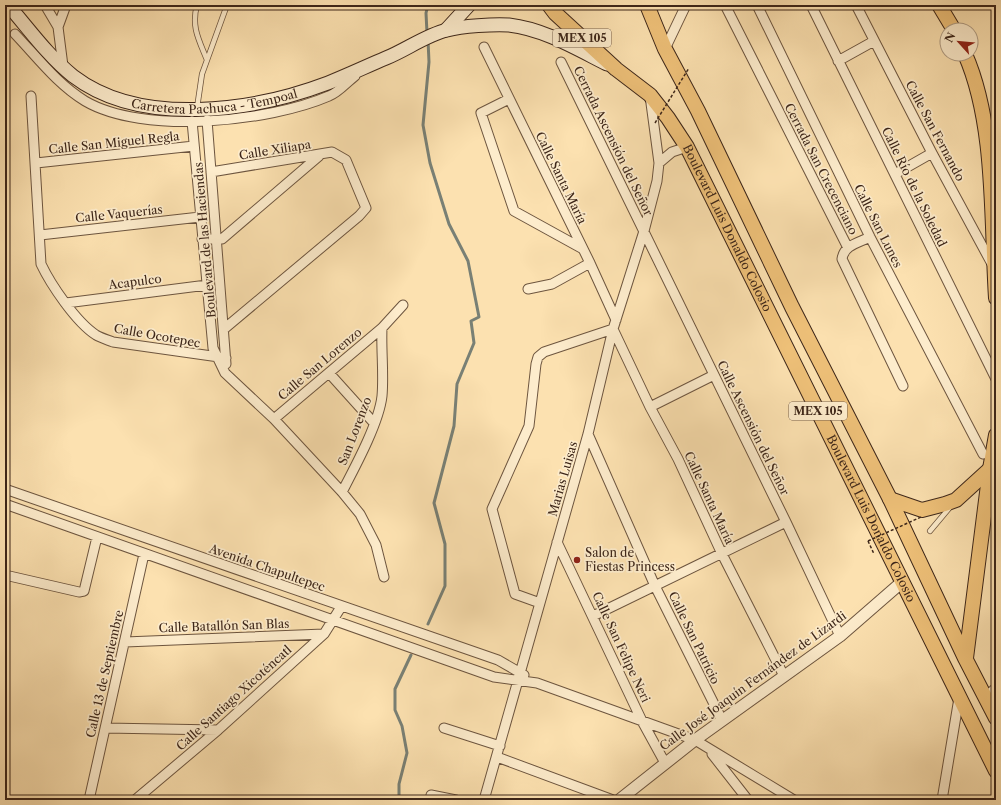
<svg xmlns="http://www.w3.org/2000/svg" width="1001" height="805" font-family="'Libre Caslon Text',serif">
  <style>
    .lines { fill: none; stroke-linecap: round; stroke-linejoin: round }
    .stream { stroke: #798075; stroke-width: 3 }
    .service-casing { stroke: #6d553f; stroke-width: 6 }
    .minor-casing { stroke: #6d553f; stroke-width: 11 }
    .tertiary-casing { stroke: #6d553f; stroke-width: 13 }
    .secondary-casing { stroke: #3d2619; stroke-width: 15 }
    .primary-casing { stroke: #3d2619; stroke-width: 16 }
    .path { stroke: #3d2619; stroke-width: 1.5; stroke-dasharray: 3 2; stroke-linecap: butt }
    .service { stroke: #fdeccc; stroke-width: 4.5 }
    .minor { stroke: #fdeccc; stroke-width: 9 }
    .tertiary { stroke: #fdeccc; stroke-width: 11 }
    .secondary { stroke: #fdeccc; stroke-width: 13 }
    .primary { stroke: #eec078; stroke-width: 14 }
    .path-bridge { stroke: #3d2619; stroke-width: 1.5; stroke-dasharray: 3 2; stroke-linecap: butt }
    .poi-dot { fill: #8f2418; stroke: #fdeccc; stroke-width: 1.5 }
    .labels { text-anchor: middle; stroke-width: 3.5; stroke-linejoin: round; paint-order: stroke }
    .shield { fill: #fdeccc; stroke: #77614f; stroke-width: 1 }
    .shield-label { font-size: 11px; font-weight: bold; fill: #3d2619 }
    .street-label { font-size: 12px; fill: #3d2619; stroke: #fdeccc }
    .poi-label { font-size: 12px; fill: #3d2619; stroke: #fdeccc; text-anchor: start }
  </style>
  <rect width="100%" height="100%" fill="#fce1b0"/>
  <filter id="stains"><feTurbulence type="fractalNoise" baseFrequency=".005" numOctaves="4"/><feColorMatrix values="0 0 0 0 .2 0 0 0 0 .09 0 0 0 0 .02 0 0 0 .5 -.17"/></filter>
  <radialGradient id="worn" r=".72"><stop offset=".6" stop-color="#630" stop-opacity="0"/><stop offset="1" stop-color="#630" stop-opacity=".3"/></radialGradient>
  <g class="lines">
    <path class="stream" d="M427,33L426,13L428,5
      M428,624L445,586V544L434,503L454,426L457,384L474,343L471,321L479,317L468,261L449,224L430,163L423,125L429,62L428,40
      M399,800V784L407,753L402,726L395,710V689L411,655"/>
    <defs>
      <path id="service" d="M197,5C191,27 199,40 207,60
        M197,108L202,74L227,5
        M930,531L951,506"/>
      <path id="minor" d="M45,5L58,27
        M725,5L848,248
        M757,5L870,237L983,454
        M811,5L996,379
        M856,5L932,153L992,264
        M15,34C37,57 57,84 85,101C143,135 269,122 329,96C338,93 347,82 355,76
        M484,47L590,263L616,320
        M665,49L686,5
        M838,61L874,41
        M561,62L786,522L840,636
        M63,66L58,27L66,5
        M31,96L41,264C51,285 76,322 96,335C101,338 108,340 113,342L226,358
        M509,99L481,113L514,211L583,249
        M207,120L226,364
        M192,121L213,348L225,373L274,419L342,492L360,514L376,545L384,577
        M36,163L194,146
        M659,163L672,152L687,147
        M211,172L332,152L346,160L366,208L359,216L224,329
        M895,174L932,153
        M40,235L200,217
        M870,237C858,243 844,245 842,259L903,386
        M202,239H222L319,156
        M528,289L552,284L590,263
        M66,303L207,285
        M329,373L374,423
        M650,407L714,375
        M274,419L382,328L403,305
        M588,434L655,586L722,720
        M5,489L498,660L524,675
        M342,492C355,467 379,423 382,396C384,374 381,350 382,328
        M5,504L494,677L537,683L695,740L794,800
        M557,542L642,721L665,763
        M5,575L79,592L84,591L97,537
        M540,603L515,594L492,509L529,426L536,364L538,357L544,352L613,329L650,407L678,459L722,554L784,676
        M593,616L786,522
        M125,642L324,634
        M105,728L218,730
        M444,728L500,746
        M712,754L748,800
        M497,757L613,800
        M431,795L456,800
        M89,800L144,554
        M135,800L218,730L324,634L341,607
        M484,800L588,434L613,329L644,231L657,181L659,163L650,96
        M942,800L959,698"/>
      <path id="tertiary" d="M986,698L996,689
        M619,800L695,740L840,636L902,582"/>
      <g id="secondary">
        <path id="s1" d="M8,5C29,29 48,56 73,76C141,128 254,111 328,83C348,75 367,66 386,58C406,50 426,35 447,30C462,26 494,24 509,25C544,29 577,49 607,64"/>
        <path d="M446,30L469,5"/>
      </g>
      <g id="primary">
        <path id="s2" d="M549,5L555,13L616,69L650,95L668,118L687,147L996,771"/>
        <path d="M647,5L665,49L698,111L792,307L890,499L965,658L996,718"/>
        <path d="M939,5L954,30"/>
        <path d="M965,54C996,124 991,221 996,298"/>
        <path d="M890,499L922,510L945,504L956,500L990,469"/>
        <path d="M966,658L990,469L996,435"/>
      </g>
    </defs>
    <use href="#service" class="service-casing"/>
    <use href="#minor" class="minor-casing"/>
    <use href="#tertiary" class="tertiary-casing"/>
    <use href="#secondary" class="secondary-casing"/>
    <use href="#primary" class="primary-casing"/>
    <path class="path" d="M868,541L874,554"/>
    <use href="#service" class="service"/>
    <use href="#minor" class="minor"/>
    <use href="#tertiary" class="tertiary"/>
    <use href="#secondary" class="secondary"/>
    <use href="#primary" class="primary"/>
    <path class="path-bridge" d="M655,123L689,68
      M868,541L921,517"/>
  </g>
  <circle class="poi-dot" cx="577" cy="560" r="4"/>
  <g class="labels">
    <g class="shield">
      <rect x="553" y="29" width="58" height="18" rx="3"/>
      <rect x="789" y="402" width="58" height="18" rx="3"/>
    </g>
    <g class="shield-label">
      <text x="582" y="42">MEX 105</text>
      <text x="818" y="415">MEX 105</text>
    </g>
    <g class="street-label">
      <text dy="4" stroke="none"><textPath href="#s1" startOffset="245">Carretera Pachuca - Tempoal</textPath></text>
      <text transform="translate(935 131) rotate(62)" y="4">Calle San Fernando</text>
      <text transform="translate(613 141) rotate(64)" y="4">Cerrada Ascensión del Señor</text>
      <text transform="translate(114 143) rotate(-6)" y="4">Calle San Miguel Regla</text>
      <text transform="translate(275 150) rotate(-9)" y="4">Calle Xiliapa</text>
      <text transform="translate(821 169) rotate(63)" y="4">Cerrada San Crecenciano</text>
      <text transform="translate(561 178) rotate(64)" y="4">Calle Santa María</text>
      <text transform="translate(914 187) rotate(64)" y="4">Calle Río de la Soledad</text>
      <text transform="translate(119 214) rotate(-6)" y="4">Calle Vaquerías</text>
      <text transform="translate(878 226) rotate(63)" y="4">Calle San Lunes</text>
      <text dy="4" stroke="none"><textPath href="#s2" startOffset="290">Boulevard Luis Donaldo Colosio</textPath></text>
      <text transform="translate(205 240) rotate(-95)" y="4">Boulevard de las Haciendas</text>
      <text transform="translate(135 282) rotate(-7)" y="4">Acapulco</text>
      <text transform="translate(157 336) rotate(10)" y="4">Calle Ocotepec</text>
      <text transform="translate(320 364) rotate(-40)" y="4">Calle San Lorenzo</text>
      <text transform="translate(753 428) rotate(64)" y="4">Calle Ascensión del Señor</text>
      <text transform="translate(355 431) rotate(-69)" y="4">San Lorenzo</text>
      <text transform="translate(563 479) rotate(-74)" y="4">Marias Luisas</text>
      <text transform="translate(709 498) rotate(65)" y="4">Calle Santa María</text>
      <text dy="4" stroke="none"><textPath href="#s2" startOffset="614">Boulevard Luis Donaldo Colosio</textPath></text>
      <text transform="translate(267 568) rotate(19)" y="4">Avenida Chapultepec</text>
      <text transform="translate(224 626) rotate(-2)" y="4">Calle Batallón San Blas</text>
      <text transform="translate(694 638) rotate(64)" y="4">Calle San Patricio</text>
      <text transform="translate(621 647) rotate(65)" y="4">Calle San Felipe Neri</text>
      <text transform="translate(105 674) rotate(-77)" y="4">Calle 13 de Septiembre</text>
      <text transform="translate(753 681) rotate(-36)" y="4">Calle José Joaquín Fernández de Lizardi</text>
      <text transform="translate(234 698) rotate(-42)" y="4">Calle Santiago Xicoténcatl</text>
    </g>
    <g class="poi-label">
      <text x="585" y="557">Salon de<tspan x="585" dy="14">Fiestas Princess</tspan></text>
    </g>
  </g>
  <rect width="1001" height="805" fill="none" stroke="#fce1b0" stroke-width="20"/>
  <rect x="6" y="6" width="989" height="793" fill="none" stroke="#3d2619" stroke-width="2"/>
  <rect x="10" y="10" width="981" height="785" fill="none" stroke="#3d2619"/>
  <g transform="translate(959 42) rotate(297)"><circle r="19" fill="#fdeccc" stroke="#b09d84"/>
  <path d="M0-3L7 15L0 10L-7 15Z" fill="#8f2418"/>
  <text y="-6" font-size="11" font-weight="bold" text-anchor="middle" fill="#3d2619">N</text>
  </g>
  <rect width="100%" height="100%" filter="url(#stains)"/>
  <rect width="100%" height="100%" fill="url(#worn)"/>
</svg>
